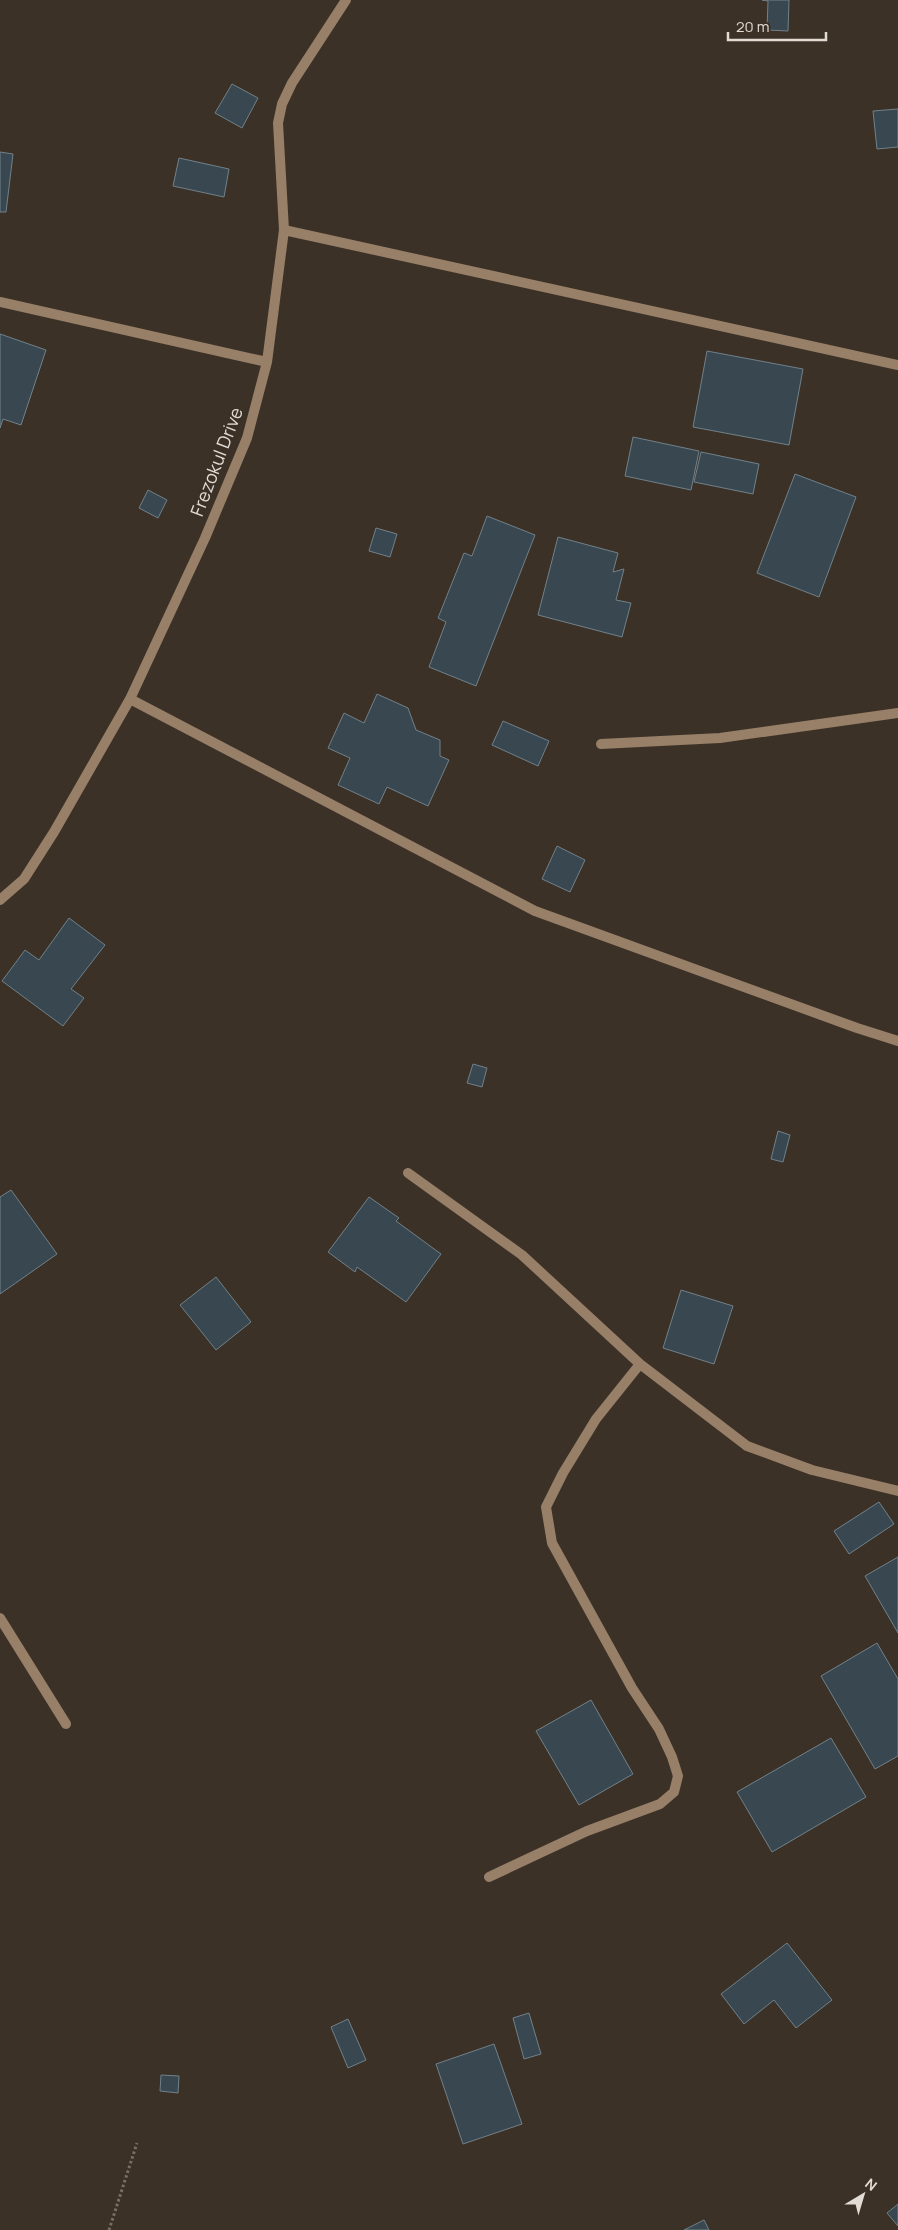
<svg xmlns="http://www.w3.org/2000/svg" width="898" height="2230" font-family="Manrope,sans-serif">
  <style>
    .building { fill: #394850; stroke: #71818a }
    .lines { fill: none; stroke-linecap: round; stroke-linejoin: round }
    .path { stroke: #786f66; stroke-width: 3; stroke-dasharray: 2.5 2.5; stroke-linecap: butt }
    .street { stroke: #977f68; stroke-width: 10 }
    .labels { text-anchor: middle; stroke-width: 4; stroke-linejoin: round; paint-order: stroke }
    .street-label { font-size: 18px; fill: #e3dcd5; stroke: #3c3127 }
  </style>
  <rect width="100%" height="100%" fill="#3c3127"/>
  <path class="building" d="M789,0L788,31L767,30L768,1L762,0Z
    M232,84L258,98L242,128L215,113Z
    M898,109V147L877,149L873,111Z
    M0,152L13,154L6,212H0Z
    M179,158L229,169L224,197L173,186Z
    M0,334L46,350L21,425L3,419L0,428Z
    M707,351L803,369L789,445L693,427Z
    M633,437L699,451L691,490L625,476Z
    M701,452L759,464L753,494L694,482Z
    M795,474L856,497L819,597L757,573Z
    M148,490L167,500L158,518L139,508Z
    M487,516L535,535L476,686L429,667L446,622L438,618L464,553L472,556Z
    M376,528L397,534L390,557L369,551Z
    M558,537L618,553L613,572L624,569L616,600L631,603L622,637L538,615Z
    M377,694L408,708L416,730L440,740V756L449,760L428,806L387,787L379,804L338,785L350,758L328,748L344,713L364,723Z
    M503,721L549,741L538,766L492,745Z
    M557,846L585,860L570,892L542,879Z
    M69,918L105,945L71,989L84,998L63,1026L2,981L25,950L39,960Z
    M473,1064L487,1068L482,1087L467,1083Z
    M778,1131L790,1135L783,1162L771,1159Z
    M11,1190L57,1254L0,1294V1197Z
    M369,1197L399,1218L396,1221L441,1254L406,1302L357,1267L355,1272L328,1252Z
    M216,1277L251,1322L216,1350L180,1305Z
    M681,1290L733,1306L714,1364L663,1348Z
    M879,1502L894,1524L849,1554L834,1531Z
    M898,1557V1633L865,1576Z
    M877,1643L898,1679V1756L875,1769L821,1676Z
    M591,1700L633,1774L579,1805L536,1731Z
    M831,1738L866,1797L772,1852L737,1792Z
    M787,1943L832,2000L796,2028L774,2000L744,2024L721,1994Z
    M529,2013L541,2054L524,2059L513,2018Z
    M348,2019L366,2060L348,2068L331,2027Z
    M494,2044L522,2124L463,2144L436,2064Z
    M161,2075L179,2076L178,2093L160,2091Z
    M898,2204V2226L887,2213Z
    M704,2220L709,2230H684Z"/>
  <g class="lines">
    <path class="path" d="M109,2230L137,2143"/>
    <path class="street" d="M284,230L898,365
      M0,302L267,362
      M130,699L535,911L857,1028L898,1041
      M601,744L720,738L898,713
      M0,900L24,879L54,832L130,699L205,538L247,438L267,362L284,230L278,123L282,104L292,83L346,0
      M408,1173L522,1255L640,1364L747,1446L812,1470L898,1491
      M0,1618L66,1724
      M489,1877L587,1831L660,1804L674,1792L678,1776L672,1757L659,1729L632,1688L552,1543L546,1507L563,1473L596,1419L640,1364"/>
  </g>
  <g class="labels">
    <g class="street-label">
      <text transform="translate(217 462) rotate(-69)" y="6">Frezokul Drive</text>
    </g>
  </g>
  <g transform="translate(863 2195) rotate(38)" stroke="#3c3127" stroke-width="4" paint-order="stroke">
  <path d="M0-4L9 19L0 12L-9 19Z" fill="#e3dcd5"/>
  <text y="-8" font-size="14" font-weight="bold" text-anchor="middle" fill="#e3dcd5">N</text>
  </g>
  <path d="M728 32v8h98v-8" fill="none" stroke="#e3dcd5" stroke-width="2.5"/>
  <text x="736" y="32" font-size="15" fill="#e3dcd5" stroke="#3c3127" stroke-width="4" paint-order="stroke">20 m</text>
</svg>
